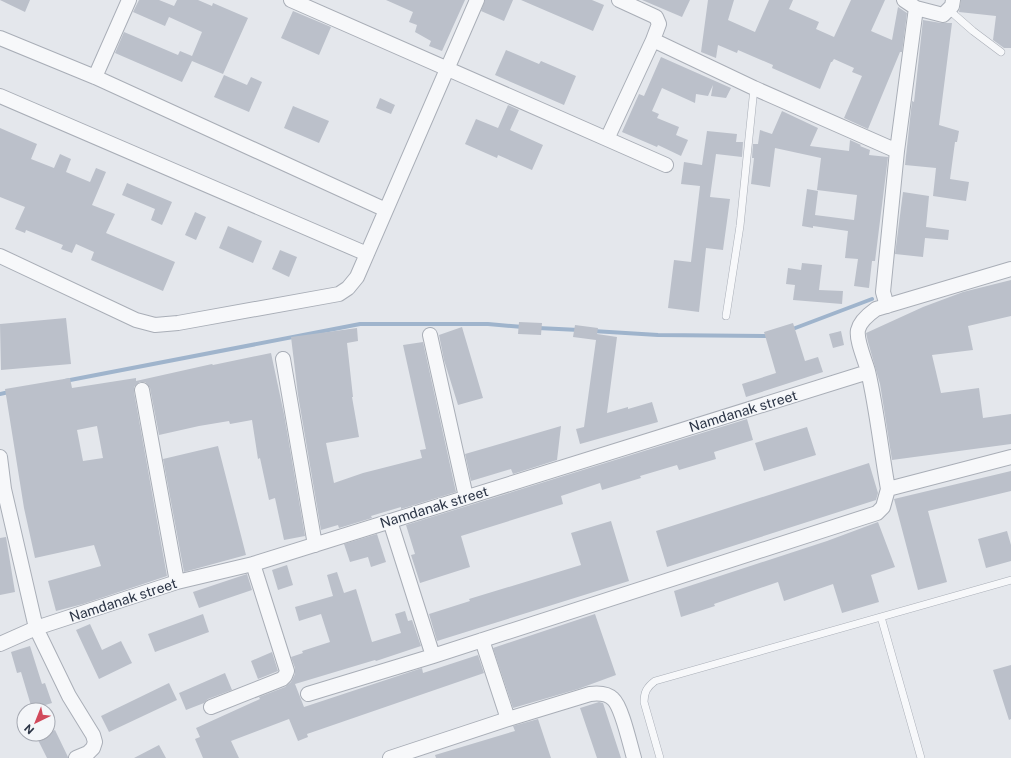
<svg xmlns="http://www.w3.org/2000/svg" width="1011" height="758" font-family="'Public Sans',sans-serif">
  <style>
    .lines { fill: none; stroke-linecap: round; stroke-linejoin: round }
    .stream { stroke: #9fb4cc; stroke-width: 4 }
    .building { fill: #bbc0ca; fill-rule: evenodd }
    .lane-casing { stroke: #a9aeb7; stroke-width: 8 }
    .street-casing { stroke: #a9aeb7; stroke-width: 16 }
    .lane { stroke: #f7f8fa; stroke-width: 7 }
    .street { stroke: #f7f8fa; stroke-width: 14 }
    .labels { text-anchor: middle; stroke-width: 3; stroke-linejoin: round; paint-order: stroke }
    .street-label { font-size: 14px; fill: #2b3445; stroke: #f4f6f9 }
  </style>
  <rect width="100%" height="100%" fill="#e4e7ec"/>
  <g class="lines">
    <path class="stream" d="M538,328L579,330
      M790,330L872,299
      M593,331L658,335L770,336
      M65,381L360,324H488L523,327
      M0,394L9,392"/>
  </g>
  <path class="building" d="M0,0H30L25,12Z
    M139,0H159L174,6L177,0H198L212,6L213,3L248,18L223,74L192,61L182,82L115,53L124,32L178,55L180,51L192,56L202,32L169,17L165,26L133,12Z
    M386,0H465L442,51L429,46L431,41L415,32L417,25L409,22L413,12Z
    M485,0H513L504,21L481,11Z
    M521,0H592L604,5L593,31Z
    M642,0H690L682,17Z
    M708,0H734L728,20L755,32L769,0H793L789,9L819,22L816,29L834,37L851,0H885L871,31L892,40L898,7L907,13L902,52H900L868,129L844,118L862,76L852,72L854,68L834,59L832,62H831L820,89L772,68L773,65L738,50L737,53L718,45L716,58L701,52Z
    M961,0H1011V48H1004L993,40L996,16L959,12Z
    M293,11L331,27L319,55L281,38Z
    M923,20L941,23H952L939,125L959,131L957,142H955L950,179L969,182L966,201L933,196L936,168L905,165L912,101L914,102Z
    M506,50L539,64L541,61L576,76L564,105L495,75Z
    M661,57L731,88L726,98L711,96L713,85L708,96L696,94L695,103L662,88L652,111L659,114L657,118L679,127L676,135L688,140L681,156L658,145L657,147L622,132L639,94L644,96Z
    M224,75L247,85L251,77L262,82L249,112L214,97Z
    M380,98L395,105L391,114L376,108Z
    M508,105L519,110L510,130L543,145L532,170L498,155L497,158L465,144L476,119L498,128Z
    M293,106L329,121L319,143L284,128Z
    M782,111L818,128L810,146L849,151L850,140L861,145L860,146L870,150L869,155L888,157L875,261H872L869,288L854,286L858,259L845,258L848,231L813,226V228L802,226L807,189L818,191L815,215L854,220L857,195L817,190L821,158L775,148L770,187L751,184L754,158H752L753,144H758L760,130L772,134Z
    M0,128L37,144L31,159L54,168L60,154L71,159L66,172L90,182L96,168L106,172L92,205L115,214L106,233L175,262L163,291L91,260L94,252L76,244L72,253L61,249L63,245L26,230L25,233L15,229L25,207L0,197Z
    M707,131L737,134L736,142H743L742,157L716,154L710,197L730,199L723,250L706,248L699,312L668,308L674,260L691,262L700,186L681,184L684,162L702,165Z
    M127,183L172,202L162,225L151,220L155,209L122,195Z
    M903,192L929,196L926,227L949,230L948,240L925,238L923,257L895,254Z
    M195,212L206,217L196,240L185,235Z
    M228,226L262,241L253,263L219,248Z
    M280,250L297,257L289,277L272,269Z
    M802,263L822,265L819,290L843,291L842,304L793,300L795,285L786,284L788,268L801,270Z
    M1011,280V316L968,326L973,350L932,355L941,393L979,388L983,418L1011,414V444L892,460L880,384L868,342L866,333L923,307L963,292Z
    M66,318L71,364L1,370L0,324Z
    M519,322L542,323L541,335L518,334Z
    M793,323L805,361L818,357L823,372L746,397L742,384L776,373L764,332Z
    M575,325L598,328L597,334L617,337L607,413L628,407V409L652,402L658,422L580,444L576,429L584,427L596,340L573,337Z
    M462,327L483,398L458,405L444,360L439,335Z
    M357,328L358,341L347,343L353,397H352L359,437L326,443L334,483L363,473L422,458L420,450L426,449L403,345L423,342L456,492L401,509V507L371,516L372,518L339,528L338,525L321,530L298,395L291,337Z
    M841,331L844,345L833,348L829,334Z
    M271,353L284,414L305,536L284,540L275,498L269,500L260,458L258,459L252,420L230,424L229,421L199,426L159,435L150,388L145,382H140L134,387V392L167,576L83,604L56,611L48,581L101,566L94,545L35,558L24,508L5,389L70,378L72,388L136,378V381L212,364L213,365ZM97,426L103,458L83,461L77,430Z
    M747,419L753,440L714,452L716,459L679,470L677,465L640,476L641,478L602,490L600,483L561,496L563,504L461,536L470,567L420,583L411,555L415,554L406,525Z
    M561,426L557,460L513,474L511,469L471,481L465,454Z
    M807,427L816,455L764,471L755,443Z
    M218,446L246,555L184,572L163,459Z
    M869,463L878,493L876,500L667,567L656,531Z
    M1011,471V491L928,511L947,582L918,590L894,499Z
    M611,521L629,581L437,641L429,614L470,601L469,599L581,565L571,533Z
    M878,522L895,567L871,575L879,602L842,613L833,584L784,601L778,582L714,604L715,606L681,617L674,591L827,541Z
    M1007,531L1011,545V561L986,568L978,539Z
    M377,534L386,562L371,567L368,557L350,562L344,544Z
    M6,537L15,592L0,595V538Z
    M287,565L293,585L278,590L272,570Z
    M337,572L344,593L356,589L372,642L401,633L395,614L405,611L408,621L412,620L421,646L376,661L375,660L295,684L304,707L422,668L423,673L478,655L484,673L307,734L308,737L298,741L289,719L231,741L239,758H203L195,739L200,737L196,728L260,699L259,697L285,687L291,682L295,674V668L291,657L303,653L302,651L330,642L321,614L299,621L295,607L333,596L327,575Z
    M247,574L252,590L199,608L193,592Z
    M203,614L209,632L155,652L148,634Z
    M595,614L616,675L578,689L513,708L493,648Z
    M90,624L102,650L121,641L132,663L99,679L76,630Z
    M30,646L42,684L45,683L52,703L32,709L21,672L17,673L11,652Z
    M272,652L278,671L258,679L251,661Z
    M1011,665V719L1009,720L993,670Z
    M225,673L232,690L208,699L204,703L186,710L179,693Z
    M169,683L177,700L109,732L101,716Z
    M599,702L603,703L621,758H597L580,708Z
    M538,719L551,758H436L435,755L515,731L513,726Z
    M55,730L68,757V758H47L37,738Z
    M159,745L166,758H134Z"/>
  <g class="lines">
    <defs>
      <path id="lane" d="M949,10L973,31L1001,52
        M726,316L740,226L754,88
        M881,617L921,758
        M660,758L644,702C644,692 647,687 655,681L1011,580"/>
      <path id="street" d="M291,0L607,139L653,40
        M619,0L656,17L659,24L653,40L754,88L897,151
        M916,8L943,15L952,6L953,0
        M0,38L95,77L386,210
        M95,77L129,0
        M0,96L367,254
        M607,139L666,165
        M0,256L136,320L155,325L178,323L339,294L348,288L357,277L477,0
        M887,306L883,292L897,151L916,8L904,0
        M430,335L466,497
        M283,359L315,545
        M142,390L177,582
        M0,457L4,489L36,628L69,696L93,735L95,742L93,748L88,753L76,758
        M888,489L1011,457
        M390,521L433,656
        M482,640L508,719
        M0,644L36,628L177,582L253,564L868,372
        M308,694L433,656L877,513L883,507L888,489C881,450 877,410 868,371C865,360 856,340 858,330C860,321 869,314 876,309L1011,269
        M211,707L282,679L285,676L287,671L253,564
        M390,758L508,719L590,694C598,693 607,693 613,699C622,707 630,745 634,758"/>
    </defs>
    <use href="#lane" class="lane-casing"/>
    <use href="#street" class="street-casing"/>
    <use href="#lane" class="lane"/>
    <use href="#street" class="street"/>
  </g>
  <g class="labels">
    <g class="street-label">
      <text transform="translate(743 411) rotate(-17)" y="5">Namdanak street</text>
      <text transform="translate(434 507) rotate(-17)" y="5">Namdanak street</text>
      <text transform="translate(123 600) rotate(-18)" y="5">Namdanak street</text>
    </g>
  </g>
  <g transform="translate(36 722) rotate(223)"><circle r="19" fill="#f4f6f9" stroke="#a4a8b1"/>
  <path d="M0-3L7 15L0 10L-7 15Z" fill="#d1495b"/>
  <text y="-6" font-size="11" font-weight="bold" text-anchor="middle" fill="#2b3445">N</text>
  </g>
</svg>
